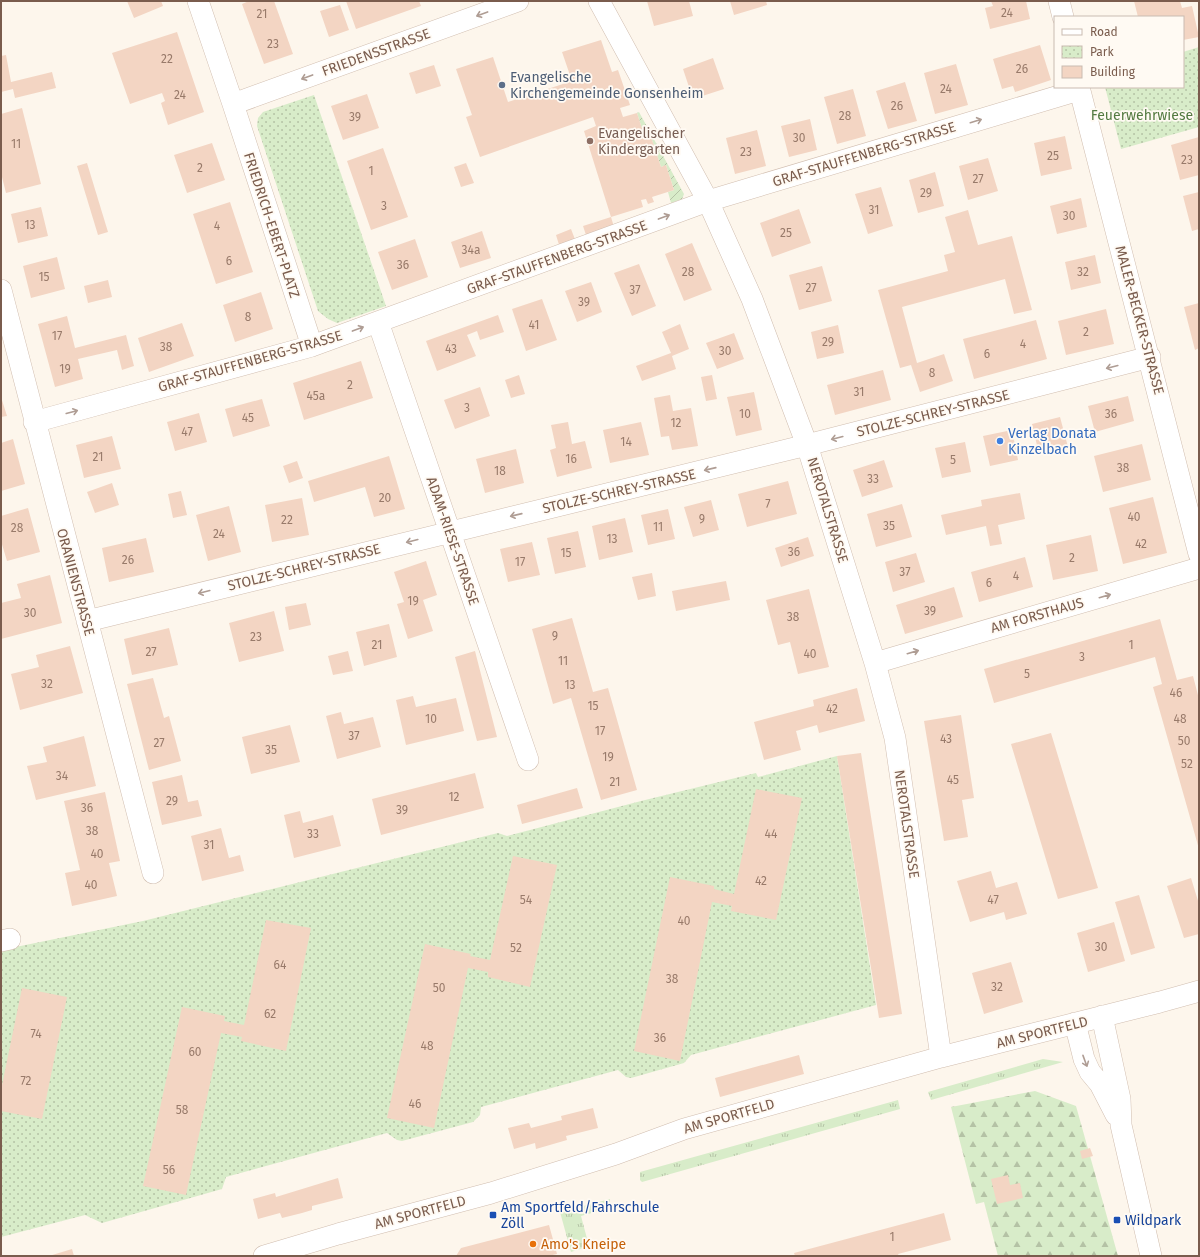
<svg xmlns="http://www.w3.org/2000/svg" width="1200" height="1257" font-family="'Fira Sans',sans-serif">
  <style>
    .grass { fill: url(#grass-tufts) }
    .forest { fill: url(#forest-firs) }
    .park { fill: url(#park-dots) }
    .garden { fill: url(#garden-furrows) }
    .building { fill: #f3d5c3 }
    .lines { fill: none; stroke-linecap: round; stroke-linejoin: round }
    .street-casing { stroke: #d1beb0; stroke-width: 22 }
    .street { stroke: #fff; stroke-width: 21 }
    .oneway { stroke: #af9d94 }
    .service-dot { fill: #5c6f8a; stroke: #fffaf3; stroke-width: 1.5 }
    .education-dot { fill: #8d6e63; stroke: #fffaf3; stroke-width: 1.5 }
    .shop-dot { fill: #3f7fe0; stroke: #fffaf3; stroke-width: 1.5 }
    .transit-dot { fill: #1a4fb4; stroke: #fffaf3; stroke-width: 1.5 }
    .food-dot { fill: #e8710a; stroke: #fffaf3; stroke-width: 1.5 }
    .labels { text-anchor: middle; stroke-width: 3.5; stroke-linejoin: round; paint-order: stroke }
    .number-label { font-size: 12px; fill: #987a6a }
    .street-label { font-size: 14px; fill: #7a5c4d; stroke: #fffaf3 }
    .service-label { font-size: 14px; fill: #4e5e75; stroke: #fffaf3; text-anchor: start }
    .park-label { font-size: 14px; fill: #537a41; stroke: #fffaf3 }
    .education-label { font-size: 14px; fill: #785e54; stroke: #fffaf3; text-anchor: start }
    .shop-label { font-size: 14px; fill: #366cbe; stroke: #fffaf3; text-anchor: start }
    .transit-label { font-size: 14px; fill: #164399; stroke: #fffaf3; text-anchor: start }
    .food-label { font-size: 14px; fill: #c56008; stroke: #fffaf3; text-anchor: start }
  </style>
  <defs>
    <pattern id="grass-tufts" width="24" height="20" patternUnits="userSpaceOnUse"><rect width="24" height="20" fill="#d8ecc9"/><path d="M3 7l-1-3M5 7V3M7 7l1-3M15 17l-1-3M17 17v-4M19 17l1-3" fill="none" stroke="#b4c2a5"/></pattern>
    <pattern id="forest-firs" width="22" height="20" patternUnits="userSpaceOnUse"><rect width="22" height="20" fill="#d8ecc9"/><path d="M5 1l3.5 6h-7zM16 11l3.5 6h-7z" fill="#b4c2a5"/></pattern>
    <pattern id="park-dots" width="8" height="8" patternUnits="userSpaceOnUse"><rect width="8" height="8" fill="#d8ecc9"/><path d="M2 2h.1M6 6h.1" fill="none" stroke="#b4c2a5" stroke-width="1.8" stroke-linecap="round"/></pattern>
    <pattern id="garden-furrows" width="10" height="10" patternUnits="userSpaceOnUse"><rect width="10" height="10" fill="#d8ecc9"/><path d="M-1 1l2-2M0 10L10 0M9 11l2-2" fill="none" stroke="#b4c2a5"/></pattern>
  </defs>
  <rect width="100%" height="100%" fill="#fdf6ec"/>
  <path class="grass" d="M1043,1059L1063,1062L931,1100L928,1092Z
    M898,1100L900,1109L642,1182L640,1180V1172Z
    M610,1199C611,1210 590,1213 581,1216L589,1246L571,1252L560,1212Z"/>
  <path class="forest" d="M1035,1091L1076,1106L1118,1256H998L984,1202L976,1204L951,1107Z"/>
  <path class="park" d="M1199,47V127L1121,149L1105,87H1183V52Z
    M314,95L386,306L337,323L328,319L318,311L257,126L258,118L263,112Z
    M837,756L876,1005L691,1055L684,1063L631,1078L626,1077L618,1070L481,1107L480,1115L473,1122L402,1141L397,1140L387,1133L226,1177L222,1189L102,1223L85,1215L1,1237V950L143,921L498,833L507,836L641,801L756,773L758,777Z"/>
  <path class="garden" d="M639,112L684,194L682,199L671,203L668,192L674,190L666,165L661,167L650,134L644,135L637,113Z"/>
  <path class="building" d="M127,1H161L163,6L134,18Z
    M249,1H274L293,54L264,64L242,4Z
    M346,1H419L421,6L356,29Z
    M647,1H689L693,16L654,26Z
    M730,1H766L767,5L734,15Z
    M991,1H1026L1030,19L990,29L985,8L993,6Z
    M1134,1H1180L1182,8L1192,6L1199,37L1183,40V17H1138Z
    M340,5L349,30L329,37L320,11Z
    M177,32L204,112L168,125L161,103L165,101L162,93L130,104L112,53Z
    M601,40L612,72L618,70L630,105L620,108L623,117L637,113L644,135L650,134L661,167L666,165L674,190L652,197L654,202L648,204L646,199L641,200L643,207L611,217L584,131L596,126L593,117L480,157L466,117L472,115L456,69L493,57L508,102L572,81L562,52Z
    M1040,45L1051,80L1015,92L1013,86L1002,89L993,59Z
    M6,55L11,82L52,72L56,88L15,98L13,89L1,92V56Z
    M713,58L724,89L693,99L683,69Z
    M956,64L968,105L935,114L924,73Z
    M434,65L441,86L416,94L409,73Z
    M905,82L917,121L888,129L876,91Z
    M853,89L866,136L837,144L824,97Z
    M367,94L379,128L343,140L331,106Z
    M22,108L41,184L6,193L1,173V114Z
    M810,119L817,150L789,157L781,126Z
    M757,130L766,166L735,174L726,138Z
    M1065,136L1072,169L1041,176L1034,143Z
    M1199,137V175L1180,180L1171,145Z
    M212,143L225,180L187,193L174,155Z
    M383,148L408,217L371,230L347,161Z
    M988,158L998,191L968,200L959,166Z
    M87,163L108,232L98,235L77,166Z
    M466,163L474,183L461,187L454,167Z
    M935,172L944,206L918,213L909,180Z
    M881,187L893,226L868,234L855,194Z
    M1199,192V229L1192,231L1183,196Z
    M1081,198L1087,227L1057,234L1050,206Z
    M230,202L253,272L216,284L193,214Z
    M41,207L48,236L18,243L11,214Z
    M799,209L811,243L772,257L760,223Z
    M968,210L978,245L1012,236L1032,310L1014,314L1005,279L902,307L917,363L944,354L953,381L920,392L911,365L900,368L878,290L948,271L944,255L955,252L945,217Z
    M611,217L614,227L587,238L583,226Z
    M571,229L576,242L560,248L556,235Z
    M482,231L491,258L460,268L451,242Z
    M415,239L428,277L392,290L378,252Z
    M692,243L712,290L684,301L665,254Z
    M1095,255L1101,283L1071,290L1065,262Z
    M57,257L65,289L31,298L23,266Z
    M639,264L656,306L632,316L614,273Z
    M822,266L832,301L799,310L789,275Z
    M108,280L112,297L88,303L84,286Z
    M591,282L602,312L577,322L565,291Z
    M261,292L273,329L235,342L223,305Z
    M542,299L557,340L526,351L512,309Z
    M1199,303V348L1195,350L1184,307Z
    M1106,309L1114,344L1066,355L1058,321Z
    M498,315L504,332L480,340L477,331L467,335L476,356L437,371L426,341Z
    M67,316L75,348L126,335L134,366L122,370L117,350L78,359L83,379L55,387L38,324Z
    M1036,320L1047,359L974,379L963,339Z
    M182,323L194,356L149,372L138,338Z
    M680,324L689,349L672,356L676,369L642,381L636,366L671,353L662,332Z
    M838,325L844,353L817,359L811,332Z
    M734,333L744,359L717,369L706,343Z
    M361,361L373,398L304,420L293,383Z
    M883,370L891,400L835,415L827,385Z
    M519,375L525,394L511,398L505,380Z
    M712,375L717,399L706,401L701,377Z
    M480,387L490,416L455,429L444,400Z
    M754,392L762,430L736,436L727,397Z
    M670,395L673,411L691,408L698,446L672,450L669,436L661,437L654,398Z
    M1128,396L1134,421L1095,432L1088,406Z
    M1,397L7,416L1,417Z
    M262,399L270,426L233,437L225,409Z
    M199,413L207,442L175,451L167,422Z
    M1060,417L1068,447L1039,454L1032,424Z
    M568,422L572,444L585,441L592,468L557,477L550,450L556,448L551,425Z
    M641,422L649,455L610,463L603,430Z
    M1012,430L1018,460L990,466L983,436Z
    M112,436L121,469L84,478L76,445Z
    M13,439L25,484L1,491V443Z
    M965,442L971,472L942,478L935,448Z
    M1142,444L1151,480L1103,492L1094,456Z
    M516,449L524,483L485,493L476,459Z
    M389,456L405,509L374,517L365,487L314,502L308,481Z
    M884,460L893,487L862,497L853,470Z
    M297,461L303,478L289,483L283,466Z
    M788,481L797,514L747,527L738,494Z
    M112,483L119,505L95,513L87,492Z
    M181,491L187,515L173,518L168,494Z
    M1020,493L1025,519L998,525L1002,544L990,546L986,526L946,535L941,515L982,506L981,500Z
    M1153,497L1167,553L1123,564L1109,508Z
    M302,498L309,535L272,542L265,505Z
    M711,500L719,530L693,537L684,507Z
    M902,504L912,537L876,547L867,514Z
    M229,506L241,552L208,561L196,515Z
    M28,508L40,552L7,561L1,541V516Z
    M668,509L675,539L648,545L641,515Z
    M625,518L633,552L599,560L592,526Z
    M578,531L586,567L555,574L547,538Z
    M1091,535L1098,571L1053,580L1046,545Z
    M808,537L814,556L781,567L775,548Z
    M146,538L154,572L109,582L102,548Z
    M532,542L540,575L508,582L500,549Z
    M916,553L925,582L893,592L885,562Z
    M1025,557L1033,587L979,602L971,572Z
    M426,561L437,595L423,600L433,631L408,639L397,604L404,602L394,572Z
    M652,573L656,596L638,600L632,577Z
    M50,575L62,623L1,639V603L21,598L17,584Z
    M726,581L730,600L676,611L672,591Z
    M954,587L963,617L905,634L896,605Z
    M809,589L829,667L798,674L790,642L778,645L766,600Z
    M306,603L311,625L289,630L285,607Z
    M274,611L284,651L239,662L229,623Z
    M572,618L593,692L608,688L637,790L601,800L571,698L553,704L532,629Z
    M1160,619L1177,680L1193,676L1199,699V849L1153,687L1162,684L1155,657L994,703L984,669Z
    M389,624L397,657L364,666L356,632Z
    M169,628L178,665L132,675L124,639Z
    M70,646L83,693L20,710L11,674L39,667L36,655Z
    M348,651L353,671L333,675L328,656Z
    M475,651L497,737L477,741L455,657Z
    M153,678L164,718L169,716L181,761L149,770L127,684Z
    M857,688L865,721L819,733L817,725L796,731L801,750L764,760L754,722L814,706L813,700Z
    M413,696L416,707L456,698L464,731L406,745L396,700Z
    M341,712L344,724L373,717L381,747L337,759L326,716Z
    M961,715L974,798L962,800L968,837L944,841L924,721Z
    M290,725L300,762L251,774L242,737Z
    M1051,733L1098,888L1058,899L1011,744Z
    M84,736L96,786L36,800L27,766L47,762L43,747Z
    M861,753L902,1014L879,1018L837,756Z
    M475,773L484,808L381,835L372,799Z
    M182,775L188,802L198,800L202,816L162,825L152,782Z
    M577,788L583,808L522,824L517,805Z
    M756,789L802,798L776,920L731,911L732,906L712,902L680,1061L634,1051L670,877L714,886V889L734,894Z
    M105,792L120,861L109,863L117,896L72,906L65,873L80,870L64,801Z
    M300,811L303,823L333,815L341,846L294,858L284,815Z
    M221,828L229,858L240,855L244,871L202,881L191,836Z
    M513,856L557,865L530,987L488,977V972L468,968L434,1128L387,1118L425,944L471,954L470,956L490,960Z
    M991,871L996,888L1017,882L1027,914L1006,920L1004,912L970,922L957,881Z
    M1191,878L1199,904V934L1184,938L1167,886Z
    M1139,895L1155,948L1131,955L1115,902Z
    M266,920L311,928L286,1051L241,1041L242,1037L221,1033L186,1195L143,1186L182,1007L225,1016L224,1021L244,1025Z
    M1114,922L1125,961L1088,972L1077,933Z
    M1011,962L1023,1002L984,1014L972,973Z
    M22,988L67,997L42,1119L1,1111V1090Z
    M799,1055L804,1074L720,1097L715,1078Z
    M593,1108L598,1128L566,1136L567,1140L536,1149L535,1143L514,1149L508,1128L529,1123L531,1128L562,1120L561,1116Z
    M1090,1148L1093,1156L1082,1159L1080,1151Z
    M1008,1175L1010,1185L1020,1183L1023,1198L997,1204L991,1179Z
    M338,1178L343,1198L312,1206V1210L302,1213L282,1218L280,1213L258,1219L253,1199L275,1193L276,1197Z
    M944,1213L951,1240L898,1254L899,1256H795L794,1253Z
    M549,1225L557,1254L548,1256H456L461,1248Z
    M72,1249L74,1256H49Z"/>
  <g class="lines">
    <defs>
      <path id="street" d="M198,1L233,104L312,346
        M599,1L708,201L752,299L807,445L875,663L895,738L941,1057
        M1059,1L1063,17
        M1079,87L1199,554
        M233,104L518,1
        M1,290L153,873
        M378,322L528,760
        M34,422L312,346L708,201L1079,90
        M87,621L807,445L1150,357
        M875,663L1199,568
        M1,941L10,939
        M1102,1016L1120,1099L1121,1125L1151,1256
        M1075,1023L1084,1059L1090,1072L1100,1084L1116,1115
        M264,1256L338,1234L491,1193L616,1154L684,1129L941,1057L1160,1002L1199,991"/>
    </defs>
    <use href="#street" class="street-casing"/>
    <use href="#street" class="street"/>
  </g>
  <defs><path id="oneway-shaft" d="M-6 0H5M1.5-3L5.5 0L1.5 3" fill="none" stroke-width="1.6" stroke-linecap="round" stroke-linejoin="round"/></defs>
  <g class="oneway">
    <use href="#oneway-shaft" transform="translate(482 14) rotate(160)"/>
    <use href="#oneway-shaft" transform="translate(307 77) rotate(160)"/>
    <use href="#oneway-shaft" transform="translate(976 121) rotate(-17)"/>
    <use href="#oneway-shaft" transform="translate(664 217) rotate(-20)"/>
    <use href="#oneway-shaft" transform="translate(358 329) rotate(-20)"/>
    <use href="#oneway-shaft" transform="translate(1112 367) rotate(166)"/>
    <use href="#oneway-shaft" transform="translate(72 412) rotate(-15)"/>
    <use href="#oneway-shaft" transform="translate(837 438) rotate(166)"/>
    <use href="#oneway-shaft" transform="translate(710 469) rotate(167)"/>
    <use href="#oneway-shaft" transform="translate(516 515) rotate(167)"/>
    <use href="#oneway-shaft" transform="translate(412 541) rotate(166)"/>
    <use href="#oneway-shaft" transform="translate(204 592) rotate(166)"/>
    <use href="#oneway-shaft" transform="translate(1105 596) rotate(-16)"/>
    <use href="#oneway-shaft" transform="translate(913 652) rotate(-16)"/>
    <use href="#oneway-shaft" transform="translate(1085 1061) rotate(70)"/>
  </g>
  <circle class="service-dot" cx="502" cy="85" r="4"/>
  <circle class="education-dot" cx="590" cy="141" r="4"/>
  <circle class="shop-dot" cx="1000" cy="441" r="4"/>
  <g class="transit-dot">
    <rect x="489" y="1211" width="8" height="8" rx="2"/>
    <rect x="1113" y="1216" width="8" height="8" rx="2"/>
  </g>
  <circle class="food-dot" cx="533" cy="1244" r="4"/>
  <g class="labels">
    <g class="number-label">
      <text x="1007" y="17">24</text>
      <text x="262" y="18">21</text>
      <text x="273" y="48">23</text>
      <text x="167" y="63">22</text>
      <text x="1022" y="73">26</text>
      <text x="946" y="93">24</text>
      <text x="180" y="99">24</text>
      <text x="897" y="110">26</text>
      <text x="845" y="120">28</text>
      <text x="355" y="121">39</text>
      <text x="799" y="142">30</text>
      <text x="16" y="148">11</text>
      <text x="746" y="156">23</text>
      <text x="1053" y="160">25</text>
      <text x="1187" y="164">23</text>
      <text x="200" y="172">2</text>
      <text x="371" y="175">1</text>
      <text x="978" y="183">27</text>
      <text x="926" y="197">29</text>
      <text x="384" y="210">3</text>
      <text x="874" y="214">31</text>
      <text x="1069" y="220">30</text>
      <text x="30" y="229">13</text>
      <text x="217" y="230">4</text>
      <text x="786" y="237">25</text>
      <text x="471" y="254">34a</text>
      <text x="229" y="265">6</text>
      <text x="403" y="269">36</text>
      <text x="688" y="276">28</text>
      <text x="1083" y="276">32</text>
      <text x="44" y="281">15</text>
      <text x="811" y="292">27</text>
      <text x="635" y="294">37</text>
      <text x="584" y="306">39</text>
      <text x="248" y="321">8</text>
      <text x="534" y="329">41</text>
      <text x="1086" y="336">2</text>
      <text x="57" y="340">17</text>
      <text x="828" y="346">29</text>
      <text x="1023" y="348">4</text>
      <text x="166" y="351">38</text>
      <text x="451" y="353">43</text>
      <text x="725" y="355">30</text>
      <text x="987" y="358">6</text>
      <text x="65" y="373">19</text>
      <text x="932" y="377">8</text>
      <text x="350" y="389">2</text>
      <text x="859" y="396">31</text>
      <text x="316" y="400">45a</text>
      <text x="467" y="412">3</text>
      <text x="745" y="418">10</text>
      <text x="1111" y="418">36</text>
      <text x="248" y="422">45</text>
      <text x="676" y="427">12</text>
      <text x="187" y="436">47</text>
      <text x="626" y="446">14</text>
      <text x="98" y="461">21</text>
      <text x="571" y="463">16</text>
      <text x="953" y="464">5</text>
      <text x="1123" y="472">38</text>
      <text x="500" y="475">18</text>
      <text x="873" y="483">33</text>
      <text x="385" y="502">20</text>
      <text x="768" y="508">7</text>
      <text x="1134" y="521">40</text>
      <text x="702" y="523">9</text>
      <text x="287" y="524">22</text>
      <text x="889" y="530">35</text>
      <text x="658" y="531">11</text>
      <text x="17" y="532">28</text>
      <text x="219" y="538">24</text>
      <text x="612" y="543">13</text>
      <text x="1141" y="548">42</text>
      <text x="794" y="556">36</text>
      <text x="566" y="557">15</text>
      <text x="1072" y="562">2</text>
      <text x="128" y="564">26</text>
      <text x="520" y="566">17</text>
      <text x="905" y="576">37</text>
      <text x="1016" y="580">4</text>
      <text x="989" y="587">6</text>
      <text x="413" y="605">19</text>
      <text x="930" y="615">39</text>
      <text x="30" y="617">30</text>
      <text x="793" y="621">38</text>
      <text x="555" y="640">9</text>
      <text x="256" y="641">23</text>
      <text x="377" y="649">21</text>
      <text x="1131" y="649">1</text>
      <text x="151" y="656">27</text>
      <text x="810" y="658">40</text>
      <text x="1082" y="661">3</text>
      <text x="563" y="665">11</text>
      <text x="1027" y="678">5</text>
      <text x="47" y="688">32</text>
      <text x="570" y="689">13</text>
      <text x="1176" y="697">46</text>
      <text x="593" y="710">15</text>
      <text x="832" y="713">42</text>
      <text x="431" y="723">10</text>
      <text x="1180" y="723">48</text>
      <text x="600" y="735">17</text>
      <text x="354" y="740">37</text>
      <text x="946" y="743">43</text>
      <text x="1184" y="745">50</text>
      <text x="159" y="747">27</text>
      <text x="271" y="754">35</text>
      <text x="608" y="761">19</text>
      <text x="1187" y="768">52</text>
      <text x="62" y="780">34</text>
      <text x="953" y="784">45</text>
      <text x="615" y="786">21</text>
      <text x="454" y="801">12</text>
      <text x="172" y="805">29</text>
      <text x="87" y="812">36</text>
      <text x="402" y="814">39</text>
      <text x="92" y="835">38</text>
      <text x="313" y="838">33</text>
      <text x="771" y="838">44</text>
      <text x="209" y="849">31</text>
      <text x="97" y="858">40</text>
      <text x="761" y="885">42</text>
      <text x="91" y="889">40</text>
      <text x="526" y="904">54</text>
      <text x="993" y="904">47</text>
      <text x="684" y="925">40</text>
      <text x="1101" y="951">30</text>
      <text x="516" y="952">52</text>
      <text x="280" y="969">64</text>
      <text x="672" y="983">38</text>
      <text x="997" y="991">32</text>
      <text x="439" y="992">50</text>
      <text x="270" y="1018">62</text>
      <text x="36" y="1038">74</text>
      <text x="660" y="1042">36</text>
      <text x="427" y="1050">48</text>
      <text x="195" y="1056">60</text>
      <text x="26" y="1085">72</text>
      <text x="415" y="1108">46</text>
      <text x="182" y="1114">58</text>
      <text x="169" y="1174">56</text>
      <text x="892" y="1241">1</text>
    </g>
    <g class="street-label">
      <text transform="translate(376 52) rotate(-20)" y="5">FRIEDENSSTRASSE</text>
      <text transform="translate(864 154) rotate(-17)" y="5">GRAF-STAUFFENBERG-STRASSE</text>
      <text transform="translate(272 225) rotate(72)" y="5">FRIEDRICH-EBERT-PLATZ</text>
      <text transform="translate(557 257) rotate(-20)" y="5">GRAF-STAUFFENBERG-STRASSE</text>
      <text transform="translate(1140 320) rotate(75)" y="5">MALER-BECKER-STRASSE</text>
      <text transform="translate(250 361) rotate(-16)" y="5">GRAF-STAUFFENBERG-STRASSE</text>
      <text transform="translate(933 413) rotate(-14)" y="5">STOLZE-SCHREY-STRASSE</text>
      <text transform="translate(619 491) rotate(-13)" y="5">STOLZE-SCHREY-STRASSE</text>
      <text transform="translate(828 510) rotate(73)" y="5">NEROTALSTRASSE</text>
      <text transform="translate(453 541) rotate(71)" y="5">ADAM-RIESE-STRASSE</text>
      <text transform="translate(304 567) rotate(-14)" y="5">STOLZE-SCHREY-STRASSE</text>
      <text transform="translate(76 582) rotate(75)" y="5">ORANIENSTRASSE</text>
      <text transform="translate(1037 615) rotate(-16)" y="5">AM FORSTHAUS</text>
      <text transform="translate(907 824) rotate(82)" y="5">NEROTALSTRASSE</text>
      <text transform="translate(1042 1032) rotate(-14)" y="5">AM SPORTFELD</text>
      <text transform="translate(729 1116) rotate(-16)" y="5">AM SPORTFELD</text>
      <text transform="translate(420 1212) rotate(-15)" y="5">AM SPORTFELD</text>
    </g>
    <g class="service-label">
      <text x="510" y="82">Evangelische<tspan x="510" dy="16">Kirchengemeinde Gonsenheim</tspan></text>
    </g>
    <g class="park-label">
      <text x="1142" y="120">Feuerwehrwiese</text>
    </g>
    <g class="education-label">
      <text x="598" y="138">Evangelischer<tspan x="598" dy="16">Kindergarten</tspan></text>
    </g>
    <g class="shop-label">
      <text x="1008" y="438">Verlag Donata<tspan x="1008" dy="16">Kinzelbach</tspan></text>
    </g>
    <g class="transit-label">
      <text x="501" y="1212">Am Sportfeld/Fahrschule<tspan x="501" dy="16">Zöll</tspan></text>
      <text x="1125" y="1225">Wildpark</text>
    </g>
    <g class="food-label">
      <text x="541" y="1249">Amo's Kneipe</text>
    </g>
  </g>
  <rect width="1200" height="1257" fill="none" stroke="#7a5c4d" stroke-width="4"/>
  <rect x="1054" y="16" width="130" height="72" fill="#fffaf3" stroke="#cabbb1"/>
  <rect x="1062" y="29" width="20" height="6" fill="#ffffff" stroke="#cabbb1"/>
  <text x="1090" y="36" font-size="12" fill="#7a5c4d">Road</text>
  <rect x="1062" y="46" width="20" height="12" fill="url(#park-dots)" stroke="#cabbb1"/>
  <text x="1090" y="56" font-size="12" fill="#7a5c4d">Park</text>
  <rect x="1062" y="66" width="20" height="12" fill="#f3d5c3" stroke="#cabbb1"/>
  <text x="1090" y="76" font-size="12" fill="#7a5c4d">Building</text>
</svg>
